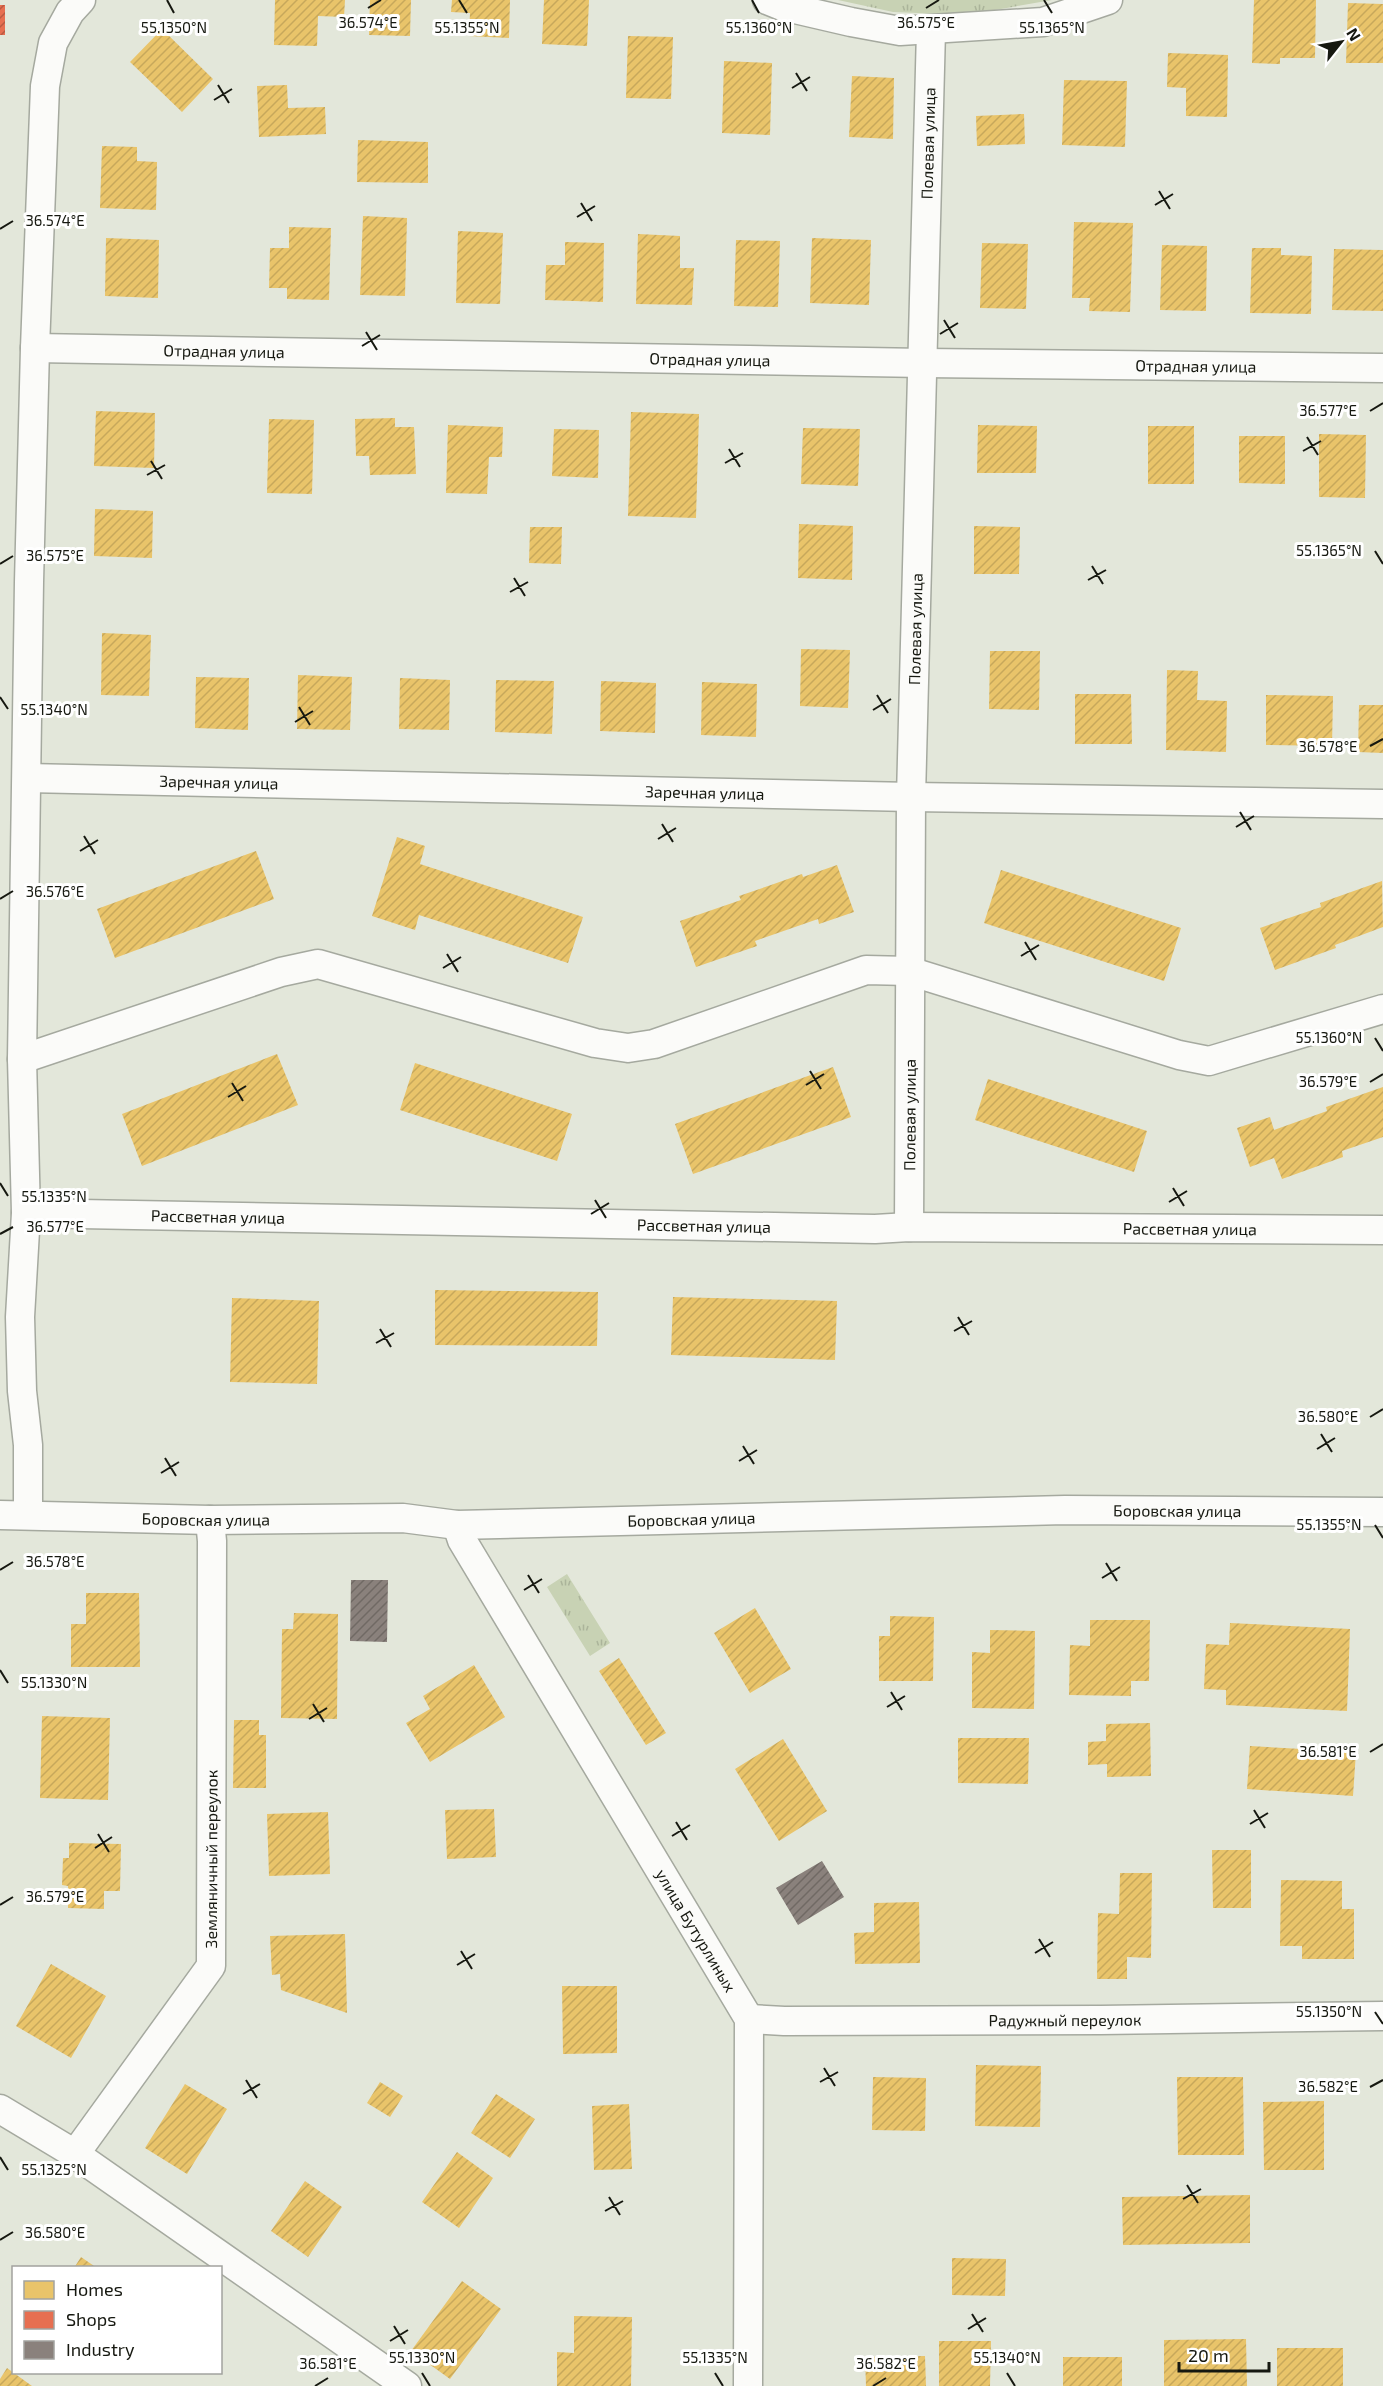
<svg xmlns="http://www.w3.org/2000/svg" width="1383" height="2386" font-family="'Exo 2',sans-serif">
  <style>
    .park { fill: url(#park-tufts) }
    .homes { fill: url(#homes-hatch) }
    .shops { fill: url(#shops-hatch) }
    .industry { fill: url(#industry-hatch) }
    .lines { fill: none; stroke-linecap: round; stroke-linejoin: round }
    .minor-casing { stroke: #a5a99f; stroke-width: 31 }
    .minor { stroke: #fbfbf9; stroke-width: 28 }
    .ticks { fill: none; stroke: #161810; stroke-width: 2 }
    .labels { text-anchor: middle; stroke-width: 6; stroke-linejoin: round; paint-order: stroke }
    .street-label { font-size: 16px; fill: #161810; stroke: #fff }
    .ticks-label { font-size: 15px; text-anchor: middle; fill: #161810; stroke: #fff; stroke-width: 6; stroke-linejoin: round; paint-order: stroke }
  </style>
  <defs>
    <pattern id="park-tufts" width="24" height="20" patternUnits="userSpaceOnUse" patternTransform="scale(1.5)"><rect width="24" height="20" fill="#c8d2b4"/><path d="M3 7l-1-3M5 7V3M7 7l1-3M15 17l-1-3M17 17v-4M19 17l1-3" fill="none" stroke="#abb49a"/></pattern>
    <pattern id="homes-hatch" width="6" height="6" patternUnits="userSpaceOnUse" patternTransform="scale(1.5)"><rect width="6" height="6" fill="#e9c46a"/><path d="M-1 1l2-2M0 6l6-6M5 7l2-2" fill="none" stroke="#c7a85b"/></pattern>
    <pattern id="shops-hatch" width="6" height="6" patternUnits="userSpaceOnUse" patternTransform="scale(1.5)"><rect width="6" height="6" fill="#e76f51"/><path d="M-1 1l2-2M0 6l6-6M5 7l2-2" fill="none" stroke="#ba5a42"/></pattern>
    <pattern id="industry-hatch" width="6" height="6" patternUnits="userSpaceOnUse" patternTransform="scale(1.5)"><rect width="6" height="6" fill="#8a817c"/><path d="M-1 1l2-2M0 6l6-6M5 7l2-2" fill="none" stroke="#706964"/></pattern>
  </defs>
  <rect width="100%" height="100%" fill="#e3e7da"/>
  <path class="park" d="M838,0H1052L967,15L893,12Z
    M567,1574L610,1643L590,1656L547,1587Z"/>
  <path class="homes" d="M275,0H345L344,17L318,16L317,46L274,45Z
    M370,0H411L410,36L369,35Z
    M452,0H510L509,38L469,36L470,13L451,12Z
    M544,0H589L587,46L542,44Z
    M1254,0H1316L1315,58H1280V64L1252,63Z
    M1348,3L1383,4V63H1346Z
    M162,29L213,79L182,112L130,62Z
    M628,36L673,37L671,99L626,98Z
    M1168,53L1228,55L1227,117L1186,116V88L1167,87Z
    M724,61L772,63L770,135L722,133Z
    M852,76L894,78L893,139L849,137Z
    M1064,80L1127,81L1125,147L1062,145Z
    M287,85L288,108L325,107L326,134L259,137L257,86Z
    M1024,114L1025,144L977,146L976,116Z
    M358,140L428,142V183L357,182Z
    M102,146L137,147V161L157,162L156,210L100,208Z
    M363,216L407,218L405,296L360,295Z
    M1074,222L1133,223L1130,312L1089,311L1090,298H1072Z
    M289,227L331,228L329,300L287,299V288H269L270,248H289Z
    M458,231L503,233L500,304L456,303Z
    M638,234L680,236V268H694L692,305L636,304Z
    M106,238L159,240L158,298L105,296Z
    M812,238L871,240L869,305L810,303Z
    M736,240L780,241L778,307L734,306Z
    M565,242L604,243L603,302L545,300L546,265H565Z
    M982,243L1028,244L1026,309L980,308Z
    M1162,245L1207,246L1206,311L1160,310Z
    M1252,248H1281V255L1312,256L1311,314L1250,313Z
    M1334,249L1383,250V311L1332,310Z
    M96,411L155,413L154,468L94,466Z
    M631,412L699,414L696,518L628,516Z
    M395,418V427H414L416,474L370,475L369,456H356L355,419Z
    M269,419L314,420L312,494L267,493Z
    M448,425L503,427L502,457H489L487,494L446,493Z
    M978,425L1037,426L1036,473H977Z
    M1148,426H1194V484H1148Z
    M803,428L860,429L858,486L801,484Z
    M554,429L599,430L598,478L552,476Z
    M1319,434L1366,435L1365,498L1319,497Z
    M1239,436H1285V484L1239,483Z
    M95,509L153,511L152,558L94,556Z
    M799,524L853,526L852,580L798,578Z
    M974,526L1020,527L1019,574H974Z
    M530,527H562L561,564L529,563Z
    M102,633L151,635L149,696L101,695Z
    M801,649L850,650L848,708L800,706Z
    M990,651H1040L1039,710L989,709Z
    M1167,670L1198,671L1197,700L1227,701L1226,752L1166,750Z
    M298,675L352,677L350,730L297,729Z
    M196,677L249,678L248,730L195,728Z
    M400,678L450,680L449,730L399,729Z
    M496,680L554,681L552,734L495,732Z
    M601,681L656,683L655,733L600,731Z
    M702,682L757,684L756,737L701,735Z
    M1075,694H1131L1132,744H1075Z
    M1266,695L1333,696L1332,746L1266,745Z
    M1359,705H1383V753L1358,752Z
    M397,837L425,846L420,864L583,917L568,963L419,915L415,930L372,916Z
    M256,851L274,899L115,958L97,909Z
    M837,865L854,912L819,924L818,919L755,941L757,946L696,967L680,921L741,900L739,896L771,885L802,874L803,877Z
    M1001,870L1181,928L1164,981L984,923Z
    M1382,881L1383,927L1335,945L1336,948L1275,970L1260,928L1321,907L1320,903Z
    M277,1054L298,1105L142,1166L122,1114Z
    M415,1063L572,1114L557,1161L400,1110Z
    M833,1067L851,1117L693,1174L675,1124Z
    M988,1079L1147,1131L1134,1172L975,1120Z
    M1383,1087V1137L1342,1151L1343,1157L1282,1179L1274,1158L1250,1167L1237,1128L1270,1117L1274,1130L1327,1111L1326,1107Z
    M435,1290L598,1292L597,1346L435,1345Z
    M673,1297L837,1301L835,1360L671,1355Z
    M232,1298L319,1301L317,1384L230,1382Z
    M86,1593H139L140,1667H71V1624H86Z
    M755,1608L791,1669L750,1693L714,1633Z
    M294,1613L338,1614L337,1719L281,1718L282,1629H293Z
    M890,1616L934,1617L933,1681H879V1636H890Z
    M1090,1620H1150L1149,1681H1131V1696L1069,1695L1070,1645L1090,1646Z
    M1230,1623L1350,1629L1347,1711L1226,1705V1690L1204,1689L1206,1644L1229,1645Z
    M990,1630L1035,1631L1034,1709L972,1708V1652L990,1653Z
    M619,1658L666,1733L646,1745L599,1671Z
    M474,1665L505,1717L430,1762L406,1723L430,1709L423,1696Z
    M42,1716L110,1718L108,1800L40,1798Z
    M234,1720H259V1735H266V1788H233Z
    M1150,1723L1151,1776L1107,1777V1764L1088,1765V1742L1106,1741V1724Z
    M958,1738H1029L1028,1784L958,1783Z
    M783,1739L827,1811L779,1841L735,1769Z
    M1250,1746L1356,1752L1353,1796L1247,1789Z
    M494,1809L496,1857L447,1859L445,1810Z
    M328,1812L330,1874L269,1876L267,1814Z
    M69,1843L121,1844L120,1891H104V1909L68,1908V1886L62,1885L63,1858H69Z
    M1212,1850H1251V1908H1213Z
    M1120,1873H1152L1151,1958L1127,1957V1979H1097L1098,1913L1119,1914Z
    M1281,1880L1342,1881V1909H1354V1959H1302V1946H1280Z
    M919,1902L920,1963L855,1964L854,1933L874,1932V1903Z
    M345,1934L347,2013L281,1990L280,1974L272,1975L270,1936Z
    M51,1964L106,1996L71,2058L16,2026Z
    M562,1986H617V2053L563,2054Z
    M976,2065L1041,2066L1040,2127L975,2126Z
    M873,2077L926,2078L925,2131L872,2130Z
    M1177,2077H1243L1244,2155H1178Z
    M380,2082L403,2096L390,2117L367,2103Z
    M185,2084L227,2109L187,2174L145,2148Z
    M496,2094L535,2119L510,2158L471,2133Z
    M1324,2101V2170H1264L1263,2102Z
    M629,2104L632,2169L594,2170L592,2106Z
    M457,2152L493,2178L459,2228L422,2202Z
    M305,2181L342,2207L308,2257L271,2231Z
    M1250,2195V2243L1123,2245L1122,2197Z
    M81,2257L97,2268H74Z
    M952,2258L1006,2259L1005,2296L952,2295Z
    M462,2281L501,2309L450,2379L411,2351Z
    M574,2316L632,2317L631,2386H557V2352L574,2353Z
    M1246,2339L1247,2386H1164V2340Z
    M939,2341H991L990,2386H939Z
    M1277,2348H1343V2386H1277Z
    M925,2356L926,2386H866L865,2357Z
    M1063,2357H1122V2386H1063Z
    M7,2368L32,2386H0V2379Z"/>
  <path class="shops" d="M0,5H5V35H0Z"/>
  <path class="industry" d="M351,1580H388L387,1642L350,1641Z
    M822,1861L844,1897L798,1925L776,1888Z"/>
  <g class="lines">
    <defs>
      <g id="minor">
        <path d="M767,0L782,6L851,22L900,31L1043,22L1108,0"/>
        <path id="s1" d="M35,348L924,363L1383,368"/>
        <path id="s2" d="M27,778L911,797L1383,804"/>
        <path d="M22,1059L281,972L318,964L595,1043L628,1048L654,1044L866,970L909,971L1179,1055L1209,1061L1383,1009"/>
        <path id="s3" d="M26,1213L875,1229L909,1227L1383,1230"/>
        <path id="s4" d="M909,1227L911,797L931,30"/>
        <path d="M28,1514V1445L22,1391L20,1317L26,1213L22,1059L29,582L35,348L45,86L53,43L70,12L81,0"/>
        <path id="s5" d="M0,1515L210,1520L403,1518L457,1525L1065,1510L1383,1512"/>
        <path id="s6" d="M457,1525L462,1540L749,2019L748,2386"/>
        <path id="s7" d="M749,2019L784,2021L1101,2020L1383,2016"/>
        <path d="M0,2109L75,2154L407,2386"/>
        <path id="s8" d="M75,2154L211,1966L212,1541L210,1520"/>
      </g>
    </defs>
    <use href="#minor" class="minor-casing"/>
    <use href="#minor" class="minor"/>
  </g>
  <path class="ticks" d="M167,0L174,13M459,0L467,13M752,0L759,13M1044,0L1052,13M368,8L381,0M926,8L939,0M796,73L807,91M218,85L229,103M792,88L810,77M214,100L232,89M1159,191L1170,209M581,203L592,221M1155,205L1173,194M577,217L595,206M0,229L13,221M944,320L955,338M366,332L377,350M940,334L958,323M362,346L380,335M1370,411L1383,403M1307,437L1318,455M729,449L740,467M1303,451L1321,441M151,461L162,479M725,463L743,453M147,475L165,465M1375,551L1383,564M0,564L13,556M1092,566L1103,584M514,578L525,596M1088,580L1106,570M510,592L528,582M877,695L888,713M0,697L8,709M299,707L310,725M873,710L891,699M295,722L313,711M1370,746L1383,739M1240,812L1251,830M662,824L673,842M1236,827L1254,816M84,836L95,854M658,839L676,828M80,851L98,840M0,899L13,891M1025,942L1036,960M447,954L458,972M1021,956L1039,945M443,968L461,957M1375,1038L1383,1051M810,1071L821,1089M1370,1082L1383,1074M232,1083L243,1101M806,1085L824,1074M228,1097L246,1086M0,1183L8,1196M1173,1188L1184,1206M595,1200L606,1218M1169,1202L1187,1191M591,1214L609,1203M0,1234L13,1227M958,1317L969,1335M380,1329L391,1347M954,1331L972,1321M376,1343L394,1333M1370,1417L1383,1409M1321,1434L1332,1452M743,1446L754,1464M1317,1449L1335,1438M165,1458L176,1476M739,1461L757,1450M161,1473L179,1462M1375,1525L1383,1538M1106,1563L1117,1581M0,1570L13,1562M528,1575L539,1593M1102,1578L1120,1567M524,1590L542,1579M0,1670L8,1683M891,1692L902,1710M313,1704L324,1722M887,1707L905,1696M309,1719L327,1708M1370,1752L1383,1744M1254,1810L1265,1828M676,1822L687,1840M1250,1824L1268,1813M98,1834L109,1852M672,1836L690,1825M95,1848L112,1837M0,1905L13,1897M1039,1939L1050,1957M461,1951L472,1969M1035,1953L1053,1942M457,1965L475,1954M1375,2012L1383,2024M824,2068L835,2086M246,2080L257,2098M820,2082L838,2072M1370,2087L1383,2080M243,2094L260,2084M0,2157L8,2170M1187,2185L1198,2203M609,2197L620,2215M1183,2199L1201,2189M605,2211L623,2201M0,2240L13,2232M972,2314L983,2332M394,2326L405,2344M968,2329L986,2318M390,2341L408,2330M422,2373L430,2386M715,2373L723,2386M1007,2373L1015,2386M315,2386L328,2378M873,2386L886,2378"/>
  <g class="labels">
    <g class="street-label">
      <text dy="6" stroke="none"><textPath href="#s4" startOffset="1084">Полевая улица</textPath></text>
      <text dy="6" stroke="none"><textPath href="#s1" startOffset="189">Отрадная улица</textPath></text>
      <text dy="6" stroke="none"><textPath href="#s1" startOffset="675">Отрадная улица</textPath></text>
      <text dy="6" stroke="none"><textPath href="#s1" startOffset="1161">Отрадная улица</textPath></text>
      <text dy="6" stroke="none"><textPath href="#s4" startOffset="598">Полевая улица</textPath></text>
      <text dy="6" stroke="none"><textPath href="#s2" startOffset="192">Заречная улица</textPath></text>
      <text dy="6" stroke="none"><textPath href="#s2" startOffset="678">Заречная улица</textPath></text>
      <text dy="6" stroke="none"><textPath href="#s4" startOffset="112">Полевая улица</textPath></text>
      <text dy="6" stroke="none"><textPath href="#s3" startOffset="192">Рассветная улица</textPath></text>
      <text dy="6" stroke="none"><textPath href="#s3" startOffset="678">Рассветная улица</textPath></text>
      <text dy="6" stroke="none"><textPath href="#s3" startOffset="1164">Рассветная улица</textPath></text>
      <text dy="6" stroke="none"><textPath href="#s5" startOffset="1178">Боровская улица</textPath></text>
      <text dy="6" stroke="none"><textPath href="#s5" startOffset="206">Боровская улица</textPath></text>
      <text dy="6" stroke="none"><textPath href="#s5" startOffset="692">Боровская улица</textPath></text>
      <text dy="6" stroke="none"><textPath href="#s8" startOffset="339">Земляничный переулок</textPath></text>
      <text dy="6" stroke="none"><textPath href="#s6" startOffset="471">улица Бутурлиных</textPath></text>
      <text dy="6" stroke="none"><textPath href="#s7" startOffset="316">Радужный переулок</textPath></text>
    </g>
  </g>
  <g class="ticks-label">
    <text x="368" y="28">36.574°E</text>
    <text x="926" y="28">36.575°E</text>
    <text x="467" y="33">55.1355°N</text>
    <text x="174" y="33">55.1350°N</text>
    <text x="759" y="33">55.1360°N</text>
    <text x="1052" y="33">55.1365°N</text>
    <text x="55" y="226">36.574°E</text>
    <text x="1328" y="416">36.577°E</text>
    <text x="1329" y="556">55.1365°N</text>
    <text x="55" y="561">36.575°E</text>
    <text x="54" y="715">55.1340°N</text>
    <text x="1328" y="752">36.578°E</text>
    <text x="55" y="897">36.576°E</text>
    <text x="1329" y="1043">55.1360°N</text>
    <text x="1328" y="1087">36.579°E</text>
    <text x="54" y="1202">55.1335°N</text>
    <text x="55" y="1232">36.577°E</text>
    <text x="1328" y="1422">36.580°E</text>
    <text x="1329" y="1530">55.1355°N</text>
    <text x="55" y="1567">36.578°E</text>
    <text x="54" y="1688">55.1330°N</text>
    <text x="1328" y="1757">36.581°E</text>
    <text x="55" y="1902">36.579°E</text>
    <text x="1329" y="2017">55.1350°N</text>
    <text x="1328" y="2092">36.582°E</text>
    <text x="54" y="2175">55.1325°N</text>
    <text x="55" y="2238">36.580°E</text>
    <text x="422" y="2363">55.1330°N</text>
    <text x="715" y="2363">55.1335°N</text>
    <text x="1007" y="2363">55.1340°N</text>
    <text x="328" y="2369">36.581°E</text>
    <text x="886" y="2369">36.582°E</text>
  </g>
  <rect x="12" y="2266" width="210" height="108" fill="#ffffff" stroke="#a2a39f" stroke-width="1.5"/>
  <rect x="24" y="2281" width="30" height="18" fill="#e9c46a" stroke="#a2a39f" stroke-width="1.5"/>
  <text x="66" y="2296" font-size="18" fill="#161810">Homes</text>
  <rect x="24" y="2311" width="30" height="18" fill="#e76f51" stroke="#a2a39f" stroke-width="1.5"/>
  <text x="66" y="2326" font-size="18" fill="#161810">Shops</text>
  <rect x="24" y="2341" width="30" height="18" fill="#8a817c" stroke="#a2a39f" stroke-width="1.5"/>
  <text x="66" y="2356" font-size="18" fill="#161810">Industry</text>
  <g transform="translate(1341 42) rotate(59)" stroke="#ffffff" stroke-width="4.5" paint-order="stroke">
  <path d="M0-4.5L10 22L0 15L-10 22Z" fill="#161810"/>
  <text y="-9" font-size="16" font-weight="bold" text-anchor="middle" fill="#161810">N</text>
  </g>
  <path d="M1179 2362v9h90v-9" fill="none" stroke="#161810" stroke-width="3"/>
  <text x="1188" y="2362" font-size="18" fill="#161810" stroke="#ffffff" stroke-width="4.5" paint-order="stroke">20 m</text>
</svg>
